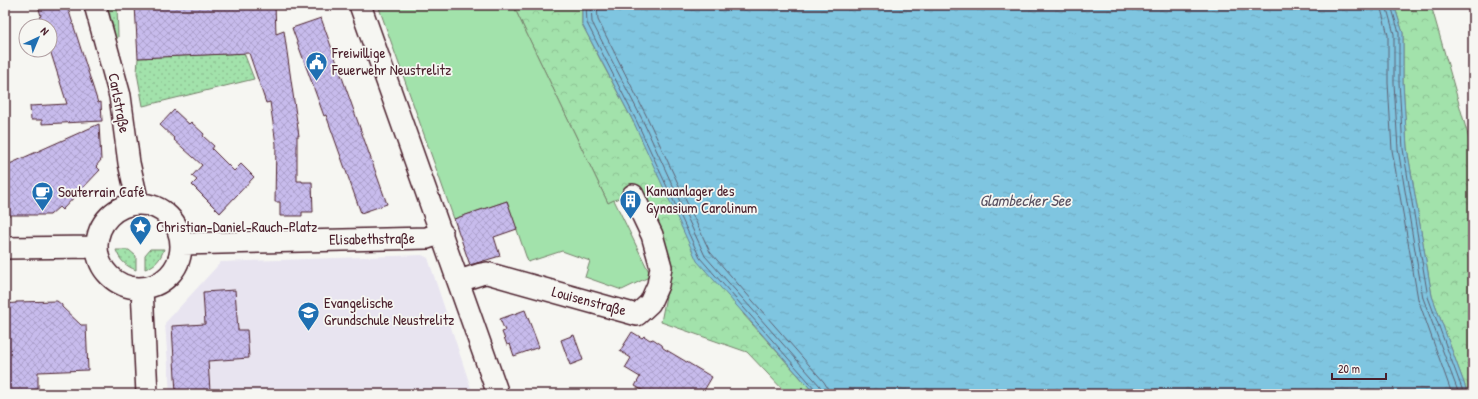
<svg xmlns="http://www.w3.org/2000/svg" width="1478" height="399" font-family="'Patrick Hand',sans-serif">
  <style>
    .built { fill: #e8e4f0 }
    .grass { fill: url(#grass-dots); stroke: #76806b }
    .forest { fill: url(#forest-crowns); stroke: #76806b }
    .pitch { fill: #a2e2ab; stroke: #76806b }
    .water { fill: url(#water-ripples); stroke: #6a8398 }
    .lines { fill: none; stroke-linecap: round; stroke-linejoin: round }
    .shore { stroke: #5f6173; stroke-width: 1 }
    .building { fill: url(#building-cross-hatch); stroke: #4a1f2b }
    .minor-casing { stroke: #4a1f2b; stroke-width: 24 }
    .minor { stroke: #f6f6f2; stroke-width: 21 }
    .labels { text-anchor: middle; stroke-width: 3.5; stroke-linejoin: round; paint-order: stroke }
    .poi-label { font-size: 15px; fill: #4a1f2b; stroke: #f6f6f2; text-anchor: start }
    .street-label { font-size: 15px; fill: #4a1f2b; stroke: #f6f6f2 }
    .water-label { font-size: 16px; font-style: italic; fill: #5a5161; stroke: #f6f6f2 }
  </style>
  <defs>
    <pattern id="grass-dots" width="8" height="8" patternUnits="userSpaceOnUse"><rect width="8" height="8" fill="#a2e2ab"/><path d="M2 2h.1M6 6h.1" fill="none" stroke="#8dc193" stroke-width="1.8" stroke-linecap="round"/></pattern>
    <pattern id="forest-crowns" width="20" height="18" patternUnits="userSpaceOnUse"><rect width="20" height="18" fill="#a2e2ab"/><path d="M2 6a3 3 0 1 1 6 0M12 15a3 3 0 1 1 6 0" fill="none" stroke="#8dc193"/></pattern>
    <pattern id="water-ripples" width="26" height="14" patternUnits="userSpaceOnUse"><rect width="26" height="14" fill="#7fc5e0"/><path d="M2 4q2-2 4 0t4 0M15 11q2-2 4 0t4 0" fill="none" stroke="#6fa9c0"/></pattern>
    <pattern id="building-cross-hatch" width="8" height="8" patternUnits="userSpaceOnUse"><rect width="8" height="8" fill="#c7bbec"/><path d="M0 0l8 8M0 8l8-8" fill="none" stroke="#aca0cb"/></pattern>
  </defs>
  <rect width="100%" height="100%" fill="#f6f6f2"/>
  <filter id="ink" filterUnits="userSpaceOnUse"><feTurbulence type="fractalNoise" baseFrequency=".025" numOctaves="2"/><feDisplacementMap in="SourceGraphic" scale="8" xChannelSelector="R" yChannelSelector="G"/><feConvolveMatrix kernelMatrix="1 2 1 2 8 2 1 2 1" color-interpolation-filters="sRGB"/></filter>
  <g filter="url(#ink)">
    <path class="built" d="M422,255L428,258L473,394H170L165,323L221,262Z"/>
    <path class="grass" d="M105,5H117L118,37L115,42Z
      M244,53L254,79L143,106L137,73L138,58Z
      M150,249H164C160,260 156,265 145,269V255Z
      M116,250H129L136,256V270C126,266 120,261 116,250Z"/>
    <path class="forest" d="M513,5H582V24L601,61L634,123L744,315L815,394H787L747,352L661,322L672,265L636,190L608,203Z
      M1394,5H1431L1473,153V394H1468L1432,296L1407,148L1403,82V33Z"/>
    <path class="pitch" d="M378,5H513L608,203L614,200L651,276L622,290L585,277L590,261L562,251L528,262L507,201L454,219Z"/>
    <path class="water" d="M582,5H1394L1403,33V82L1407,148L1432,296L1468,394H815L697,261L634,123L582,24Z"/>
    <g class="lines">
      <path class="shore" d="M586,5L587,23L637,122L700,258L816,390L817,394
        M591,5L592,22L642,119L705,256L820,386L822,394
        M597,5L598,20L647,117L710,252L824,382L827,387L828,394
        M1380,5L1388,35V83L1392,150L1418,299L1452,394
        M1386,5L1394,34V83L1398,149L1423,298L1459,394
        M1391,5L1399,33V82L1403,149L1428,297L1464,394"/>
    </g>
    <path class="building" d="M38,5H67L98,103L101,102L102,121L42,124V120H31L30,106L67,104L50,50V26H42L39,17L41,16Z
      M135,5H275L276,34L284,31L299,136H297V181H302V182H312L313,212H302V216H280V202H275L276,144L270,102L266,103L249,53L138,58Z
      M321,18L387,204L361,213L326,115L324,116L292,28Z
      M174,110L189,124L191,122L204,134L203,136L214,146L212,149L234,171L241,164L254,177L220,213L192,185L197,180L192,176L202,165L174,140L175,139L160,125Z
      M99,124L101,160L96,166L100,170L62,210L59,207L50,215H5V166Z
      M507,201L517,229L494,237L500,256L470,265L454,219Z
      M235,290L238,330H247L249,358L208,361L210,391L176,393L172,326L205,324L203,292Z
      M57,301L62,305V307L81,325H86L88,370L38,372V394H5V304L16,303V302Z
      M525,310L539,347L514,356L510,344L507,345L502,332L505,331L500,319Z
      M632,332L642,338L644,336L650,340L653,339L662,345L663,348L712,377L702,394H649L635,386L640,377L625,368L631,358L620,351Z
      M574,335L583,360L570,365L561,340Z"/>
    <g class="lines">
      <defs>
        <path id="minor" d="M95,5L120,96L129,163L138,203
          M360,5L498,394
          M97 246a42 42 0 1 1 84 0a42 42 0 1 1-84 0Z
          M182,244L427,238L442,233
          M5,248L97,247
          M459,281L481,274L487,273L637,315L650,303L658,285L661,267L652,235L633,195
          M142,288L147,394"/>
      </defs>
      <use href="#minor" class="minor-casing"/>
      <use href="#minor" class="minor"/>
    </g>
  </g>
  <defs>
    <symbol id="civic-pin" viewBox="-11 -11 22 30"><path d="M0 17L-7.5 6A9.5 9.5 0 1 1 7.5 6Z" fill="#1f6fb2" stroke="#f6f6f2"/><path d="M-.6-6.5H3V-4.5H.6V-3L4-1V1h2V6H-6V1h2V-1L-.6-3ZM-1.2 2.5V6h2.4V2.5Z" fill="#fff"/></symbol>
    <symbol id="cafe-pin" viewBox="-11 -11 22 30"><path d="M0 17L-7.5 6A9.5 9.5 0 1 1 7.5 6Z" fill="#1f6fb2" stroke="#f6f6f2"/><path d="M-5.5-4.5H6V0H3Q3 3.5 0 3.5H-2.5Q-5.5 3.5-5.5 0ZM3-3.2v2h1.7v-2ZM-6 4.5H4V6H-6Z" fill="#fff"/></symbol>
    <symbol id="building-pin" viewBox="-11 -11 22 30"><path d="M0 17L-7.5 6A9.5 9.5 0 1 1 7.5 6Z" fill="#1f6fb2" stroke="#f6f6f2"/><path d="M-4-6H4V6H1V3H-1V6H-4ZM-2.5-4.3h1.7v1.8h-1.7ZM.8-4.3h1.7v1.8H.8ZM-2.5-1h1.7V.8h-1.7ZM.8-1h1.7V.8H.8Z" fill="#fff"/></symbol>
    <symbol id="sight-pin" viewBox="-11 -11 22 30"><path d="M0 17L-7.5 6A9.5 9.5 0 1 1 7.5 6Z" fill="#1f6fb2" stroke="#f6f6f2"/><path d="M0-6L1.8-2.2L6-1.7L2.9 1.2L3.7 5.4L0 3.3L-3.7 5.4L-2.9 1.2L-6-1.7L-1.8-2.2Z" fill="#fff"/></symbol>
    <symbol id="school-pin" viewBox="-11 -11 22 30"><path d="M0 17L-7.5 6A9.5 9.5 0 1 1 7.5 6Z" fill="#1f6fb2" stroke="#f6f6f2"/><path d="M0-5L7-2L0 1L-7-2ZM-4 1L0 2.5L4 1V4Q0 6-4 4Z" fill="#fff"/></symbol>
  </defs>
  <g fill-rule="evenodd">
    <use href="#civic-pin" x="304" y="50" width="25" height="34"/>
    <use href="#cafe-pin" x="30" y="180" width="25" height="34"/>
    <use href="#building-pin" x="618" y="188" width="25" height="34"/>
    <use href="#sight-pin" x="128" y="214" width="25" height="34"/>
    <use href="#school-pin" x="296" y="300" width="25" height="34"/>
  </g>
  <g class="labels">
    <g class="poi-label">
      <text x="332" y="58">Freiwillige<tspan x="332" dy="17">Feuerwehr Neustrelitz</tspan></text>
      <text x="646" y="196">Kanuanlager des<tspan x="646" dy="17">Gynasium Carolinum</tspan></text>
      <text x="58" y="197">Souterrain Café</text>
      <text x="156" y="232">Christian-Daniel-Rauch-Platz</text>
      <text x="324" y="308">Evangelische<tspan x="324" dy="17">Grundschule Neustrelitz</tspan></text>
    </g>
    <g class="street-label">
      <text transform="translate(119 103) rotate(79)" y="5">Carlstraße</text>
      <text transform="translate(372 239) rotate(-1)" y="5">Elisabethstraße</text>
      <text transform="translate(589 301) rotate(15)" y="5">Louisenstraße</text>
    </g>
    <g class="water-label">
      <text x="1025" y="206">Glambecker See</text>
    </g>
  </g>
  <rect width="1478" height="399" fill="none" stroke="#f6f6f2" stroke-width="20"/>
  <rect x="10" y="10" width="1458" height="379" fill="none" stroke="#4a1f2b" stroke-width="1.5" filter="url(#ink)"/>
  <g transform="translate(38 38) rotate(44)"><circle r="19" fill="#f6f6f2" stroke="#b1a0a2"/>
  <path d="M0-3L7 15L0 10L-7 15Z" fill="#1f6fb2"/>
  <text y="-6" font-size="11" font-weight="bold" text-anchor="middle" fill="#4a1f2b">N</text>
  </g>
  <path d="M1332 373v6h54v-6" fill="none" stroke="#4a1f2b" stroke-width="2"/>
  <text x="1338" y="373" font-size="12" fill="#4a1f2b" stroke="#f6f6f2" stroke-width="3" paint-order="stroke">20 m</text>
</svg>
